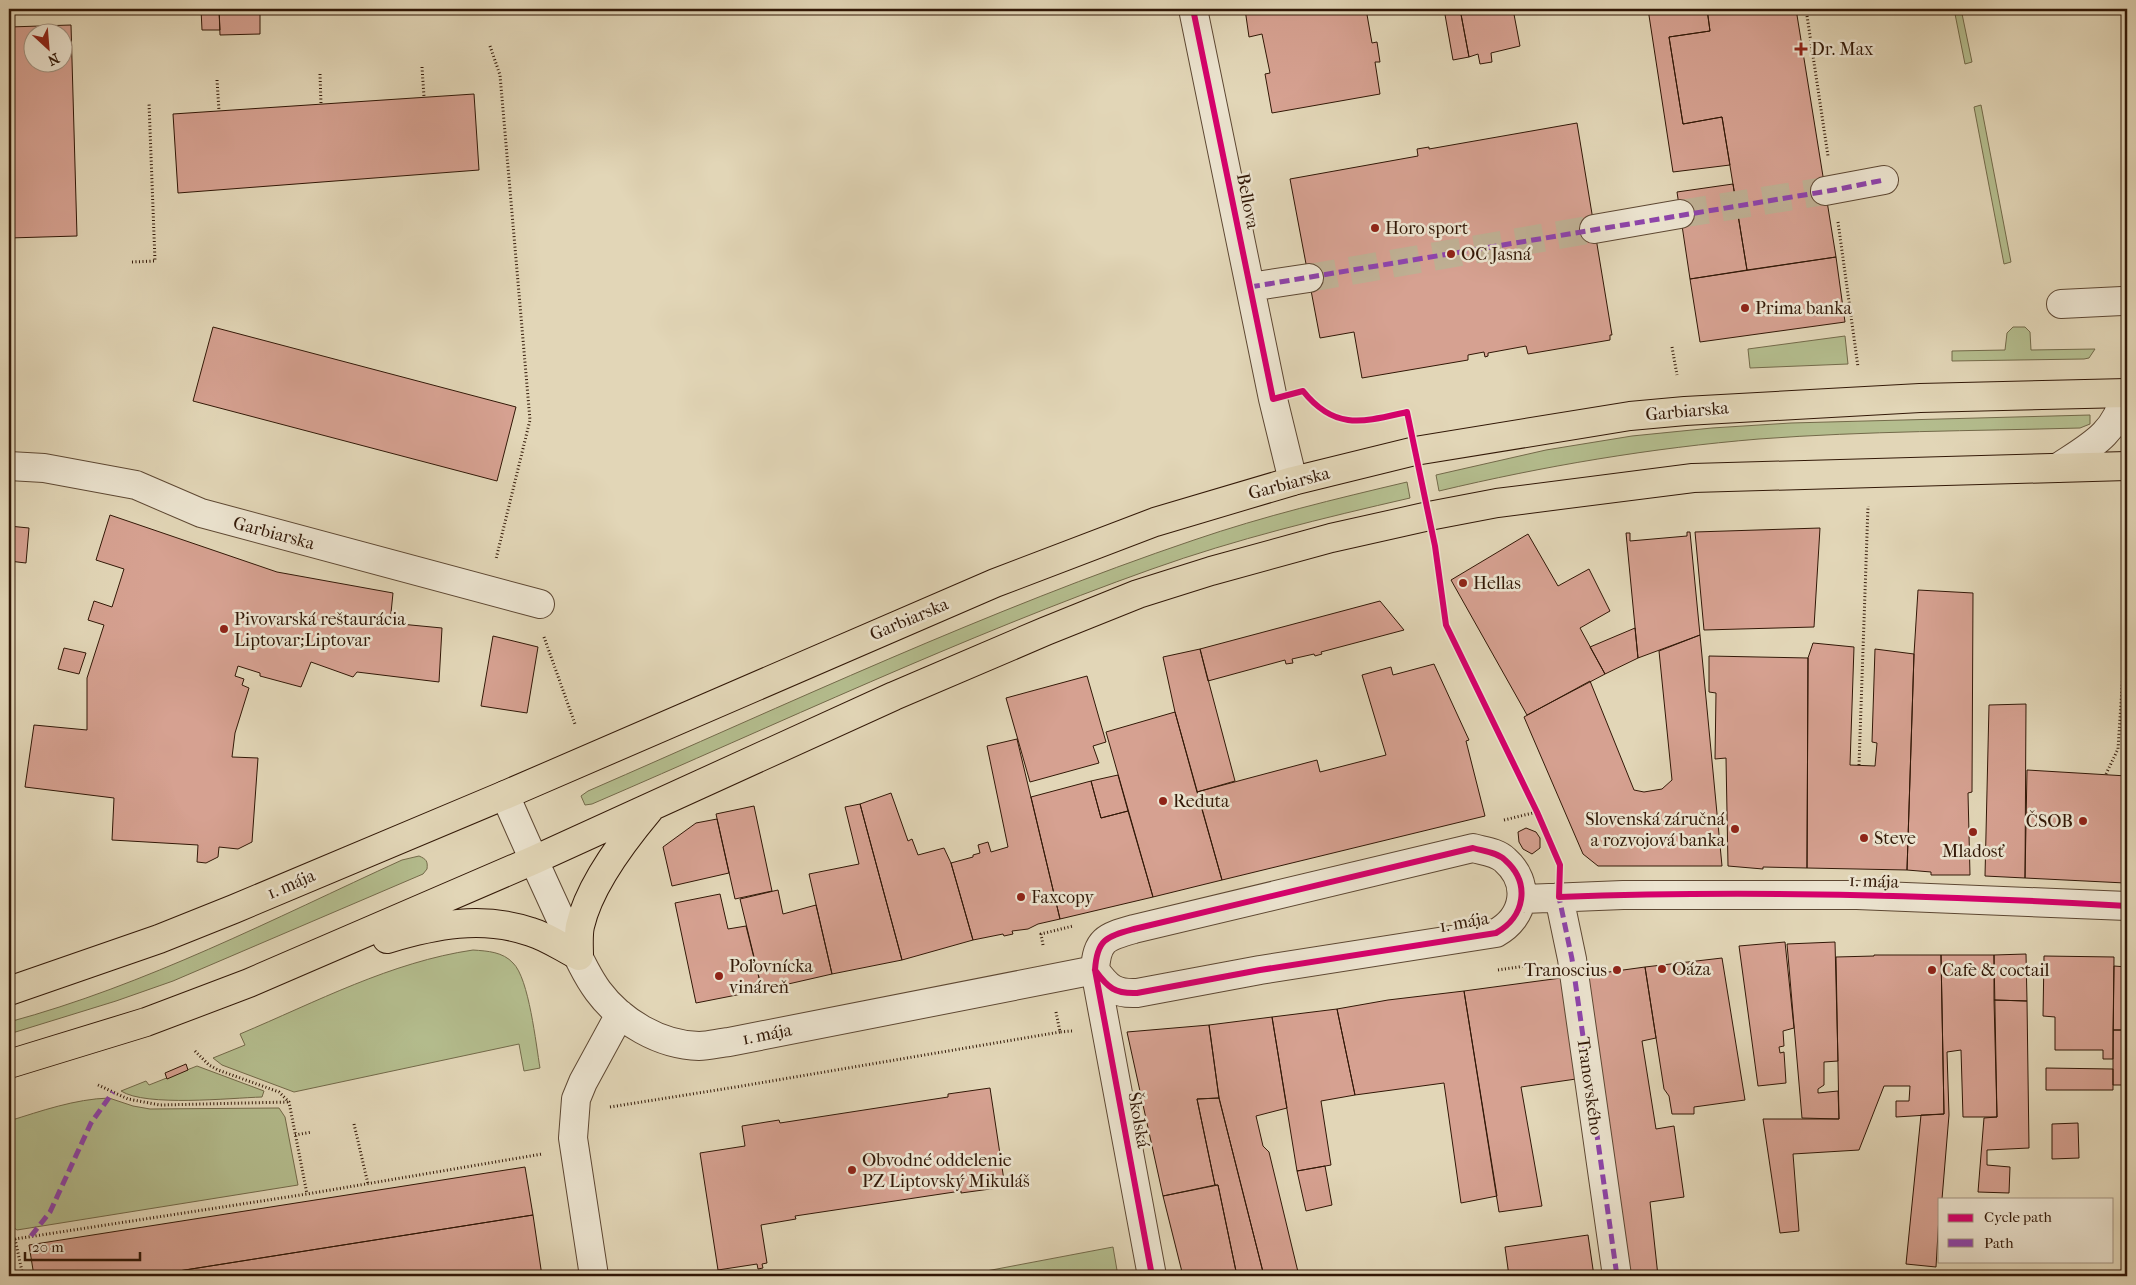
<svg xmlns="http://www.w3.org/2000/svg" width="2136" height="1285" font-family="'IM FELL French Canon',serif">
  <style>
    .green { fill: #b4bd8e; stroke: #736a4a }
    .building { fill: #d6a191; stroke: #321807; fill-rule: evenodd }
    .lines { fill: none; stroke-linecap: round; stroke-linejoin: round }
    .minor-tunnel { stroke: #bfb094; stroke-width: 28; stroke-dasharray: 28 14; stroke-linecap: butt }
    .minor-casing { stroke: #5e4833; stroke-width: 30 }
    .major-casing { stroke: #321807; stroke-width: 30 }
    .path { stroke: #321807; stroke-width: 3; stroke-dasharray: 1 2.5; stroke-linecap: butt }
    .minor { stroke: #ece4d0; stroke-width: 28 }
    .major { stroke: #e2d6b7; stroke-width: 28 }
    .quiet { stroke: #8e44ad; stroke-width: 5; stroke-dasharray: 10 5; stroke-linecap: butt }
    .cycleway-casing { stroke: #ece4d0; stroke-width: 9 }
    .cycleway { stroke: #d6006c; stroke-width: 6 }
    .poi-dot { fill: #8f2418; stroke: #ece4d0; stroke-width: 2 }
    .labels { text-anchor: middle; stroke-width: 5; stroke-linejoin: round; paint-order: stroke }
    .poi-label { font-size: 18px; fill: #321807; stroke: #ece4d0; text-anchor: start }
    .street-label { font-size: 18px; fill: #321807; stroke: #ece4d0 }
  </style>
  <rect width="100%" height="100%" fill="#e2d6b7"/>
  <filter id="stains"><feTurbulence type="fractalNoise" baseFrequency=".004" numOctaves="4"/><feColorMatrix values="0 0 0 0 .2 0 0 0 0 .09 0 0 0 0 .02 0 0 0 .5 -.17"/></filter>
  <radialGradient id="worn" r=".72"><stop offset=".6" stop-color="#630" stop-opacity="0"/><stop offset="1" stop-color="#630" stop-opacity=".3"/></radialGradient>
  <path class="green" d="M1954,9H1961L1972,62L1965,64Z
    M1981,105L2011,262L2004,264L1974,107Z
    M2013,327H2025L2030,332L2031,350L2095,349L2089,358L2084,359L1952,361V351L2005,350L2007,333Z
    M1845,336L1848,364L1750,368L1748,349Z
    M2090,415V424L2080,428C1973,431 1866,431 1759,439C1651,448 1544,466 1439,491L1436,475L1546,450L1632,436L1712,428L1791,423Z
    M1407,482L1410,498C1323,518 1236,539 1152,569C961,637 778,724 592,804L585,805L581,796L588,791C788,704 987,610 1194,540C1264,516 1335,499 1407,482Z
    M419,856C426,859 428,861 427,869L423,874L173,981L116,1001L9,1034V1022C146,985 273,919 402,860Z
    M473,950C488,951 503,952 513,963C529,978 536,1045 540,1068L524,1071L519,1044L294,1092L222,1065L213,1058L245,1045L240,1034C316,1002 391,962 473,950Z
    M197,1066L264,1091L262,1097C230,1098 146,1107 121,1091L146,1081L149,1085Z
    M109,1098L133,1106L150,1109L279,1108L285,1117L298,1185L17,1230L9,1224V1121C41,1111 75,1099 109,1098Z
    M1113,1247L1118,1276H960Z"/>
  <path class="building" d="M201,9H219L220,30H202Z
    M219,9H260V34L220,35Z
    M1245,9H1366L1372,43L1377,42L1380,62H1375L1380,94L1272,113L1265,74L1270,73L1262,34L1249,37Z
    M1444,9H1460L1469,57L1453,60Z
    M1460,9H1513L1520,46L1491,53L1492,62L1480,64L1478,54L1469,57Z
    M1648,9H1707L1710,31L1669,37L1683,124L1722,117L1730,165L1673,172Z
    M1707,9H1796L1836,257L1747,270L1722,117L1683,124L1669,37L1710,31Z
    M2123,9H2127V27Z
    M71,25L77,236L9,238V27ZM32,32H62V62H32Z
    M474,94L479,170L178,193L173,114Z
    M1577,123L1612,335H1610V340L1528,354L1526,346L1488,353V356L1485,357L1484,352L1468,355V360L1362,378L1354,332L1320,338L1290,179L1418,156L1417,149L1429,147V149Z
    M1733,184L1747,270L1690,279L1677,192Z
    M1836,257L1845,322L1700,342L1690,279Z
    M213,327L516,407L497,481L193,401Z
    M110,515L277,572L393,593L390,623L442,628L439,682L357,672L353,677L311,662L301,687L260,676V673L238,666L235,676L244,679L242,685L249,688L235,733L232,757L258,758L252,842L238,849L219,847L218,857L206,863L197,862L198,845L112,840L114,798L25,787L34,725L87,730V678L104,625L88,620L94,601L112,607L124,569L96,560Z
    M9,526L29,528L26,563L9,561Z
    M1820,528L1814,627L1704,630L1695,532Z
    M1687,532H1690L1700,635L1638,658L1626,533H1630V541L1687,536Z
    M1528,534L1558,586L1589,569L1610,611L1580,628L1605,674L1527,715L1451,580Z
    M1918,590L1973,593L1972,792L1968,793L1970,875H1931V872L1907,870L1914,654Z
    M1380,601L1404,630L1321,652L1322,654L1315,656L1314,654L1292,659L1293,663L1286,664L1285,660L1208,681L1200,649Z
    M1635,628L1638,658L1605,674L1590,647Z
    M1700,635L1722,866H1598L1583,854L1524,717L1590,681L1634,790L1644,792L1662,789L1672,780L1659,651Z
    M493,636L538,647L527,713L481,706Z
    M1813,643L1854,647L1850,765L1875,766L1877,743L1872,742L1875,649L1914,654L1907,870L1807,868L1808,658Z
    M64,648L86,653L79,674L58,669Z
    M1200,649L1235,781L1197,792L1175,712L1163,657Z
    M1709,656L1808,658L1807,868L1763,867V869L1728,866L1726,758L1715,759L1716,693L1709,692Z
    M1434,664L1469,740L1466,741L1485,816L1222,880L1197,792L1317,760L1320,772L1386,755L1362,675L1391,667L1393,675Z
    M1087,676L1106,742L1093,746L1099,763L1030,782L1006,698Z
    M2026,704L2025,878L1985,876L1989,705Z
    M2127,709V770H2125Z
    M1175,712L1222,880L1153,897L1106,732Z
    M1017,739L1060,919L1038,924L1028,929L1012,931L1013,934L1004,936L1003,934L973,940L951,863L973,857V855L980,853L978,845L988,842L991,852L1008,847L987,746Z
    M2027,770L2127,776L2125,883L2025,878Z
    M1118,775L1128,811L1101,818L1091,781Z
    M1091,781L1101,818L1128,811L1153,897L1060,919L1031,797Z
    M891,793L908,841L912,839L918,855L944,848L951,863L973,940L902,960L860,804Z
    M860,804L902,960L832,974L809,874L859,864L845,807Z
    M754,806L772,891L735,899L716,814Z
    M717,819L729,873L672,886L663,847L696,823Z
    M1526,828L1536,832L1540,838V848L1532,854L1523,849L1519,842L1518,832Z
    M2127,837V883H2125Z
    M778,890L783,914L816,905L832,974L762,990L740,899Z
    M720,894L728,929L746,926L762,990L696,1003L675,903Z
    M1785,942L1794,1028L1783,1031L1784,1046L1779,1047L1780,1053L1784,1052L1786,1083L1758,1086L1739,946Z
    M1835,942L1838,1061L1824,1062V1085L1818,1089V1093L1838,1091L1839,1119L1802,1118L1787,944Z
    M2026,954L2027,1001L1994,1000V955Z
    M1874,955H1941L1944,1114L1896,1117V1101H1909L1910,1086H1884L1859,1150L1793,1154L1799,1231L1780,1233L1763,1119H1839L1836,957L1874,956Z
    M1941,955H1994L1997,1117H1963L1961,1050L1947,1052L1949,1115L1942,1199H1940L1936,1267L1906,1264L1921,1115L1944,1114Z
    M2044,956L2114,957L2113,1059H2103V1050H2055V1017L2043,1016Z
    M1722,958L1745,1100L1694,1107V1114H1672L1669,1096L1664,1089L1645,967Z
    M2114,966L2127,967V1030H2113Z
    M1645,967L1656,1038L1642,1041L1656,1129L1674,1126L1684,1197L1650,1202L1658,1276H1628L1587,975Z
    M1561,978L1576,1079L1521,1087L1542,1206L1499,1212L1464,991Z
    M1464,991L1497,1196L1461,1203L1444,1083L1355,1095L1337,1009L1388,1000Z
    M1994,1000L2027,1001L2029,1148L1987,1150V1165L2010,1167L2009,1193L1978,1192L1984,1118L1997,1117Z
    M1337,1009L1355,1095L1321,1101L1331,1165L1297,1171L1272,1017Z
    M1272,1017L1287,1108L1256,1116L1263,1146L1269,1152L1299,1276H1264L1219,1098L1209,1025Z
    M1209,1025L1219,1098L1197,1099L1215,1185L1163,1196L1127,1032Z
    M2113,1030H2127V1085H2113Z
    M186,1064L188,1070L167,1079L165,1073Z
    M2046,1068L2113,1069V1090H2046Z
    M990,1088L1005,1187L961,1193V1191L795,1216L796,1219L761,1225L767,1263L762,1264L763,1268L758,1269L757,1264L718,1270L700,1153L745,1146L742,1126L779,1120L780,1123L948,1097V1094Z
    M1219,1098L1264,1276H1237L1218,1185H1215L1197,1099Z
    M2078,1123L2079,1158L2052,1159V1124Z
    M1325,1166L1332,1205L1306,1211L1297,1171Z
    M525,1167L533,1215L147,1276H34L29,1245Z
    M1218,1185L1237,1276H1183L1163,1196Z
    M533,1215L542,1276H147Z
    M1588,1235L1594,1276H1509L1505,1247Z"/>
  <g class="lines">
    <path class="minor-tunnel" d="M1680,214L1825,191
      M1309,278L1594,229"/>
    <defs>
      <path id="minor" d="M1193,9L1273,399L1293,481
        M1825,191L1884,180
        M1594,229L1680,214
        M1250,287L1309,278
        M2061,304L2122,301
        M9,466L44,468L136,485L201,513L540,604
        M2057,468C2089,447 2117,434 2125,393
        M505,795C522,834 540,874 558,913C571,939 581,968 598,991C621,1022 660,1045 699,1046C709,1046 719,1043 729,1042L1095,970
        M1559,897L1572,959L1617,1276
        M1522,899L1623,895H1857L2127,906
        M1095,970C1108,988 1115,994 1137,993L1260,970L1496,933C1525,917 1531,883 1505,860C1497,852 1483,851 1473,848L1134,929C1106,937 1097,939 1095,970L1152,1276
        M594,1276L573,1138L576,1099L583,1082L620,1014"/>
      <path id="major" d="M387,939C434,925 482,915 531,932C548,937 563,948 579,956C579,947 578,935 580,926C589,886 623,841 649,810
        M9,991L159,939L234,909L505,795L995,583L1155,522L1293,481L1415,451L1630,416L1685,411L1920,398L2127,393
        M9,1064L146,1022L249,983L534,860L894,696L1046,631L1138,594L1211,571L1331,538L1429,516L1497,503L1693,478L2127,466"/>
    </defs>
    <use href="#minor" class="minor-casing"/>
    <use href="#major" class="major-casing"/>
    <path class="path" d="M1806,9L1828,156
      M490,46L500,75L530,420L496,559
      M422,67L424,97
      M320,74L321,104
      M217,80L219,111
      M1838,222L1858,367
      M132,262L155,261L149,103
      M1672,347L1677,375
      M1435,549L1446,625L1537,812L1559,864
      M544,637L575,724
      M1859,765L1868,506
      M2106,774L2118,749L2127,611
      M1504,820L1537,812
      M1043,945L1041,934L1073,926
      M1498,970L1539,964
      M1056,1012L1060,1032L1072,1031
      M195,1051L209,1065L218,1070L279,1092L289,1102L307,1194
      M98,1085L128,1099L160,1105L289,1102
      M610,1107L736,1087L1060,1032
      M354,1124L368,1184
      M295,1135L312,1132
      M9,1235L15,1239L307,1194L542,1154
      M15,1239L23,1276"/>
    <use href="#minor" class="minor"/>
    <use href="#major" class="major"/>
    <path class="quiet" d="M1250,287L1834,190L1884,180
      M1563,897H1559L1572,959L1617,1276
      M31,1236L50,1212L91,1123L113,1092"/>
    <defs>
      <path id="cycleway" d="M1193,9L1273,399L1303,391C1335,431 1363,422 1407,412L1435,546L1446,625L1537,812L1560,865L1559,897C1748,890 1939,895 2127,906
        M1095,970C1108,988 1115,994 1137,993L1260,970L1496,933C1525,917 1531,883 1505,860C1497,852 1483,851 1473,848L1134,929C1106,937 1097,939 1095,970L1152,1276"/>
    </defs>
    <use href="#cycleway" class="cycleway-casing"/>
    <use href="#cycleway" class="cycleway"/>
  </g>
  <g class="poi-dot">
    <path d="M1798.5 41.5h5v5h5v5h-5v5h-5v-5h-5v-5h5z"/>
    <circle cx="1375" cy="228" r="5"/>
    <circle cx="1451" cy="254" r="5"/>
    <circle cx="1745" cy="308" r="5"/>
    <circle cx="1463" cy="583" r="5"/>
    <circle cx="224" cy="629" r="5"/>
    <circle cx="1163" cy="801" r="5"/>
    <circle cx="2083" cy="821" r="5"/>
    <circle cx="1735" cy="829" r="5"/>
    <circle cx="1973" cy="832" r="5"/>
    <circle cx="1864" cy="838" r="5"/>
    <circle cx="1021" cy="897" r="5"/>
    <circle cx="1662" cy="969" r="5"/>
    <circle cx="1617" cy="970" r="5"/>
    <circle cx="1932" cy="970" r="5"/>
    <circle cx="719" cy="976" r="5"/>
    <circle cx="852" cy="1170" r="5"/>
  </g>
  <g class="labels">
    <g class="poi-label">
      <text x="1811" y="55">Dr. Max</text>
      <text x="1385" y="234">Horo sport</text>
      <text x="1461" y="260">OC Jasná</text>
      <text x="1755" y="314">Prima banka</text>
      <text x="1473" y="589">Hellas</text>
      <text x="234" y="625">Pivovarská reštaurácia<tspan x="234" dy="21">Liptovar;Liptovar</tspan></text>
      <text x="1173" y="807">Reduta</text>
      <text x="1725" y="825" text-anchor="end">Slovenská záručná<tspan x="1725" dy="21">a rozvojová banka</tspan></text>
      <text x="2073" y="827" text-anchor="end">ČSOB</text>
      <text x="1874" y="844">Steve</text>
      <text x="1973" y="857" text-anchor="middle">Mladosť</text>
      <text x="1031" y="903">Faxcopy</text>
      <text x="729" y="972">Poľovnícka<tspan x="729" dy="21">vináreň</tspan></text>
      <text x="1672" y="975">Oáza</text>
      <text x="1607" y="976" text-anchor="end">Tranoscius</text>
      <text x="1942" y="976">Cafe &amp; coctail</text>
      <text x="862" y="1166">Obvodné oddelenie<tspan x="862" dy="21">PZ Liptovský Mikuláš</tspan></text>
    </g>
    <g class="street-label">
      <text transform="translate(1248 201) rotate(79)" y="6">Bellova</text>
      <text transform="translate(1687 411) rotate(-5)" y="6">Garbiarska</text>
      <text transform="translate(1289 483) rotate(-15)" y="6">Garbiarska</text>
      <text transform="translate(274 533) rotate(15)" y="6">Garbiarska</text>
      <text transform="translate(909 619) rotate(-23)" y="6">Garbiarska</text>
      <text transform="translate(1874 881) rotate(2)" y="6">1. mája</text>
      <text transform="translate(291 884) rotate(-23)" y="6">1. mája</text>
      <text transform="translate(1464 922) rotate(-10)" y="6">1. mája</text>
      <text transform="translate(767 1034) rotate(-11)" y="6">1. mája</text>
      <text transform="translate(1590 1086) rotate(82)" y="6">Tranovského</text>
      <text transform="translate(1139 1120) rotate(80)" y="6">Školská</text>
    </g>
  </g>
  <rect width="2136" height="1285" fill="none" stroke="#e2d6b7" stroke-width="30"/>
  <rect x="10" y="10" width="2116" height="1265" fill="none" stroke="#321807" stroke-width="2.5"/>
  <rect x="15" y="15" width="2106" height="1255" fill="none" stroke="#321807"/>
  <rect x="1938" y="1198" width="175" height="65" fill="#ece4d0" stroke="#a29280"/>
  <rect x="1948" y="1214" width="25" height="8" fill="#d6006c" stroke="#a29280"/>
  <text x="1984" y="1222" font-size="15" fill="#321807">Cycle path</text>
  <rect x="1948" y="1239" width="25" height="8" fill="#8e44ad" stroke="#a29280"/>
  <text x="1984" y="1248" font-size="15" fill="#321807">Path</text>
  <g transform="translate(48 48) rotate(154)"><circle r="24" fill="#ece4d0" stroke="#a29280"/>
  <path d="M0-4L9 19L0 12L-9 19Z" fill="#8f2418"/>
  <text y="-8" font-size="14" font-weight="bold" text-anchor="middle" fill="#321807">N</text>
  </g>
  <path d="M25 1252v8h115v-8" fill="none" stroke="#321807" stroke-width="2.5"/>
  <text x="32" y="1252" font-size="15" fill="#321807" stroke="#ece4d0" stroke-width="4" paint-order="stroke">20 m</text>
  <rect width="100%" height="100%" filter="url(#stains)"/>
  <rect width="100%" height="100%" fill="url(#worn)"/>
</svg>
